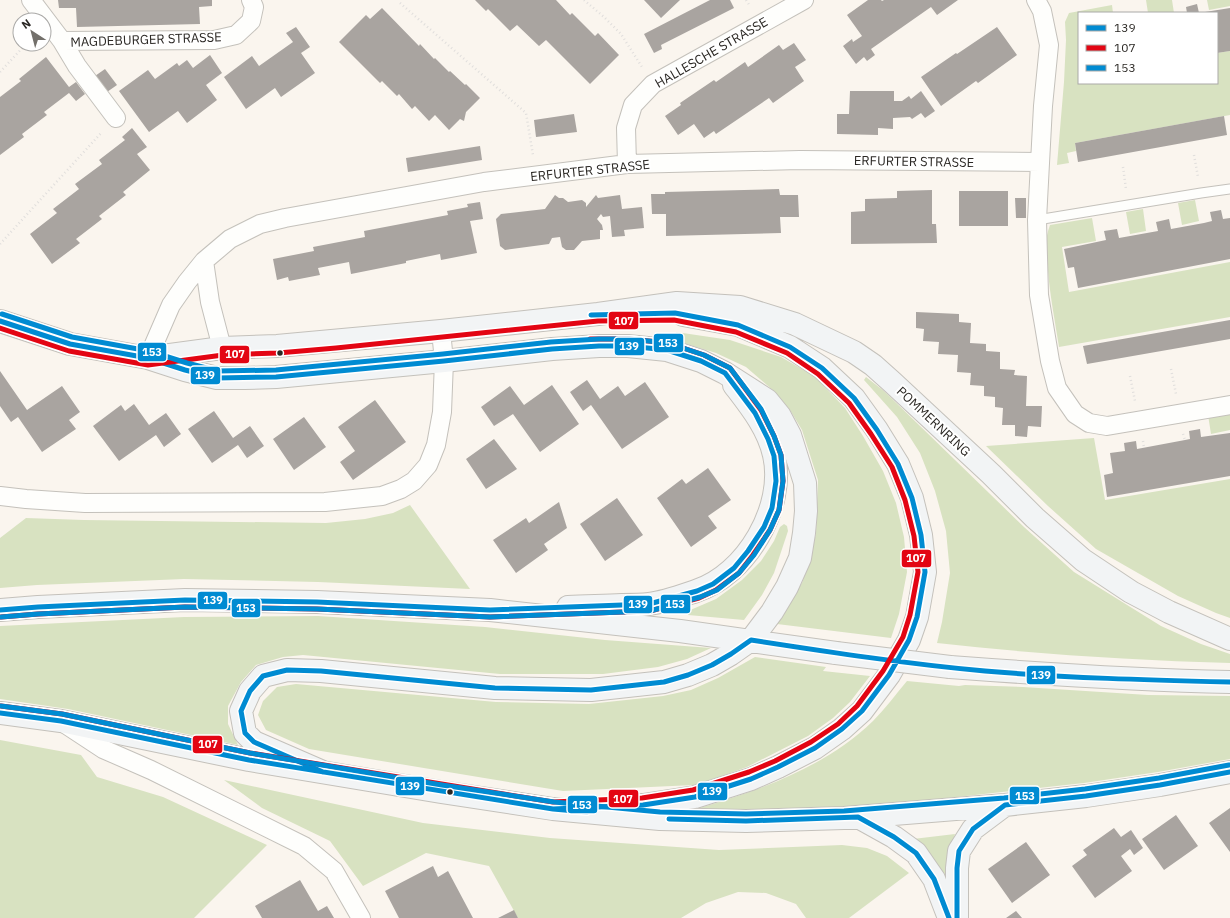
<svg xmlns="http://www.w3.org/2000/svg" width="1230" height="918" font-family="'IBM Plex Sans',sans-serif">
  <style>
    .green { fill: #d8e2c1 }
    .building { fill: #a9a4a0 }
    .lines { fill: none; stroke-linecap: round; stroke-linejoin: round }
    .lane-casing { stroke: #c4c1bb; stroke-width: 11 }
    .street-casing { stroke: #c4c1bb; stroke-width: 20 }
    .secondary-casing { stroke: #c4c1bb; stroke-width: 24 }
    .path { stroke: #e0dedc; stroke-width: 2.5; stroke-dasharray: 1 3; stroke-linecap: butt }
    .lane { stroke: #fefefc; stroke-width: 9 }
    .street { stroke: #fefefc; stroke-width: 18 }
    .secondary { stroke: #f2f4f5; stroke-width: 22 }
    .secondary-bridge-casing { stroke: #c4c1bb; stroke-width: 24; stroke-linecap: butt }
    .secondary-bridge { stroke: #f2f4f5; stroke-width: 22 }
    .bus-1-casing { stroke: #fff; stroke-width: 8 }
    .bus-2-casing { stroke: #fff; stroke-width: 8 }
    .bus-3-casing { stroke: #fff; stroke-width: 8 }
    .bus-1 { stroke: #008bd2; stroke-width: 5 }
    .bus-2 { stroke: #e30513; stroke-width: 5 }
    .bus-3 { stroke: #008bd2; stroke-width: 5 }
    .bus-dot { fill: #2b2824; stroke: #fff; stroke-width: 1.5 }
    .labels { text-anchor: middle; stroke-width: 4; stroke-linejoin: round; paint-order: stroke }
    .street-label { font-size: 13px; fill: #2b2824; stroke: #fff }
    .line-badge { stroke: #fff; stroke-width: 1.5 }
    .badge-label { font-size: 11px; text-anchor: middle; font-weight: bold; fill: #fff }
  </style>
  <rect width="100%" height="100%" fill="#faf5ee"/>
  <path class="green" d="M1146,0H1172L1174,13H1148Z
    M1207,0H1230V6L1209,10Z
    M1112,5L1113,13H1079V83H1217V53L1230,51V115L1075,143L1076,151L1067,153L1069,163L1057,165L1064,82L1066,40L1065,22L1069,13Z
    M1195,200L1199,221L1182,225L1178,203Z
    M1143,209L1146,231L1130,234L1126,212Z
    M1092,218L1096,241L1062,247L1069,292L1230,262V317L1059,347C1055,321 1050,296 1048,271C1046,255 1044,240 1050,225Z
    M676,332L730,340L781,357L814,376L845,408L863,436L883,471L896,503L904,537L907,572L899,614L891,638L777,624L802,583L810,561L816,533L818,480L802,430L790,410L775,392L746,367L716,353L674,340Z
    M866,377L884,391L1024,527L1074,572L1161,626L1201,644L1230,654V663C1132,660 1034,654 937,643L942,622L950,573L946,531L935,491L920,453L897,417L864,380Z
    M1230,411V430L1211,434L1208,415Z
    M1094,438L1105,500L1230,479V618L1216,613L1178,596L1096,549L1048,506L986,446Z
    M410,505L470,589L318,582L184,579L37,585L0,588V538L26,518L84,520L326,523L365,519L393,513Z
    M784,524L787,526L788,531L774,573L762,595L744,620L688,615V611L716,599L742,580L761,561L774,541L780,527Z
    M318,616L485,627L605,640L711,648L687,659L658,667L603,674H500L303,655L283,657L256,665L241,682L228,706V724L238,745L68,709L0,699V626L184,617Z
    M755,657L826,667L823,671L870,676L850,702L833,718L808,736L747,767L722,776L694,785L563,791L309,749L266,730L258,715L263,701L277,687L296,684L496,702L589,704L663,696L691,690L718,678Z
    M907,681L959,686L965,685L1023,687L1148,695L1230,696V759L1158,772L1084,783L830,811L695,812L696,809C758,791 826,767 873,721C885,709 896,694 907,681Z
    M0,740L81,755L97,777L163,797L267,845L194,918H0Z
    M224,780L423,823L550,838L719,850L842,845L867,848L887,856L909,873L849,918H806L796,904L766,893L738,892L706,903L681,918H518L489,866L426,853L363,886L330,841L262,808Z
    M955,834L951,847L949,875L943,877L913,839Z"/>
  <path class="building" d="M58,0H212V6L199,7L200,24L77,27L76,8H59Z
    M475,0H556L570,15L572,13L595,36L598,33L619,55L590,84L546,40L539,46L517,25L510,31L488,9L486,11Z
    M644,0H680L661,18Z
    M710,0H730L734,8L661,45L662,49L654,53L644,34Z
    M868,0H881L882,1L884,0H958L937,15L931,7L871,49L875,55L867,61L864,57L856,64L843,46L852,39L853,42L862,36L847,15Z
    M1197,4L1199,13H1187L1186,7Z
    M382,8L419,46L420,44L434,59L435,58L449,72L450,71L465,85L466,84L480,98L466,112L464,121L460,119L449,130L435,115L429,121L415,106L412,109L399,94L397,96L382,81L380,83L339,42L366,15L370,19Z
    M1230,8V51L1217,53V13L1205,12Z
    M296,27L310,47L301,53L315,73L281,97L275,88L246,109L224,77L252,56L259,66L293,42L286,33Z
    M997,27L1017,55L978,83L976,81L941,106L921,77L956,53L957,54Z
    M794,43L806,60L795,67L804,81L773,103L769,98L716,134L714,131L704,138L694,124L678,135L665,116L681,105L680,103L714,80L716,82L745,62L748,67L779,45L783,50Z
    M210,55L222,73L206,85L217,100L187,123L178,111L149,132L119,91L148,70L155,79L177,63L179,66L187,60L193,68Z
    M46,57L69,87L76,82L85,94L76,101L69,93L44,112L47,115L22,134L24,137L0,155V97L21,81L19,79Z
    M105,69L117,85L107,92L95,76Z
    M850,91H894V101H902L909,96L911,99L921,91L935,111L925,118L921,113L912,119L910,117L893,118V129L878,128V135L837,134V114H849Z
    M574,114L577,132L536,137L534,120Z
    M1224,116L1227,135L1078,162L1075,143Z
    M132,128L147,147L137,154L150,170L123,192L126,195L99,216L102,219L76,239L80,243L52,264L30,234L57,213L53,209L79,189L75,184L102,164L99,160L125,140L122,137Z
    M480,146L482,160L408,172L406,158Z
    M779,189L780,195H798L799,217H780L781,233L666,236V214H652L651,194H665V192Z
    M932,190V224H936L937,243L851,244V212L865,211V199L897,198V191Z
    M959,191H1008V226H959Z
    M555,195L559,198H563L568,202L582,200L586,203V207L596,195L598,198L620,195L622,209L642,207L644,228L624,230L625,236L612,237L610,216L603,217L601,214L597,219L602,225L603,230H600V239L582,241L574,250H566L562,247L560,237L552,238L549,244L505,250L500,246L496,219L501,214L545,209Z
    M1015,198H1026V218H1016Z
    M480,202L483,219L470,221L477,253L441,260L440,254L406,261V263L351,274L349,262L318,268L320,275L289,281L288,277L277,280L273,259L314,251L313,247L365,237L364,231L448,215L447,211L468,207L467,204Z
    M1221,210L1223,219L1230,218V259L1078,288L1074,267L1068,268L1064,249L1106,240L1104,231L1117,229L1119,238L1158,231L1156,222L1169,219L1171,229L1204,223L1212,221L1210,212Z
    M916,312L959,314V322L971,323L970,343L986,344V351L1000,352V369L1015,370L1014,375L1027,376L1026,406H1042L1041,427L1028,426L1027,437L1015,436V425H1002L1003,408L995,407V397L984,396V386L970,385L971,373L957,372L958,355L938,354L939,342L923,341L924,329L916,328Z
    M1230,320V339L1087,364L1083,346Z
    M0,371L27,410L62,386L80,412L69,420L76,429L42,452L18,417L11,422L0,406Z
    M587,380L600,399L618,386L625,396L645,382L669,417L622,449L591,405L583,411L570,392Z
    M552,385L579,424L540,452L513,414L494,426L481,407L510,386L524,405Z
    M375,400L406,442L353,480L340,462L355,451L338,427Z
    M134,404L149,425L166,413L181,434L164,447L156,435L119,461L93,426L121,405L125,411Z
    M214,411L233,438L250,426L264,446L247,458L238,445L212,463L188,429Z
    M304,417L326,447L294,470L273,439Z
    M1200,429L1201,437L1230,433V476L1107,497L1104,475L1113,473L1110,453L1125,451L1124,443L1136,441L1137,449L1185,440L1190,439L1189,431Z
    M494,439L517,469L486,489L466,459Z
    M708,468L731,500L708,516L717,528L691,547L657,498L682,479L686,484Z
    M617,498L643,535L605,561L580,524Z
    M559,502L567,528L544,544L548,550L516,573L493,540L526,518L529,523Z
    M1230,808V852L1209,823Z
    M1176,815L1198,846L1164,870L1142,839Z
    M1114,828L1121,837L1131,830L1143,848L1134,855L1130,849L1121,856L1132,871L1095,898L1072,866L1087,855L1083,850Z
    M1026,842L1050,875L1012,903L988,869Z
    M433,866L438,877L448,871L473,918H399L385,891Z
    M300,880L318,911L327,906L334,918H262L255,906Z
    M514,910L518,918H498Z
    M1016,911L1022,918H1006Z"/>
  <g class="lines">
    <defs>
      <path id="lane" d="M1037,220L1201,193L1230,189"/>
      <path id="street" d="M31,0L62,41L214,40L236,35L251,21L254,7L251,0
        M1036,0L1042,11L1049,45L1043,106L1037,220L1039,295L1050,361L1057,388L1075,414L1089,423L1107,426L1230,405
        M62,41L77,66L116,118
        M627,164L626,128L633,105L653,84L804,0
        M204,261L210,302L222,348
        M148,358L171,305L187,282L204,261L230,239L260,224L285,218L484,182L627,164L800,160L1040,162
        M0,496L26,499L85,503L325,502L382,496L401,489L414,481L428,465L436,445L442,412L444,361L441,331
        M65,724L103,749L151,770L304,846L334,871L361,918"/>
      <path id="secondary" d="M0,321L70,344L148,358L185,370L217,378H244L276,377L444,361L552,349L599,346H628L667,350L701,361L725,373L767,400L780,416L790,435L805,483L806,511L804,533L800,558L787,587L772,612L751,640L731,654L712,665L688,675L664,682L591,690L495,688L321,671L287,670L263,676L250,691L241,711L245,733L254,742L323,772
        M155,357L222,348L277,346L441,331L598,314L677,303L740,307L795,324L854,352L873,365L892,382L991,474L1035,518L1083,560L1131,592L1169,612L1230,639
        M568,607C586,606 604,606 622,605C631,605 640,605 649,604C665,602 681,596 696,591C746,575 786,507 774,455C768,428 750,406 734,385
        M0,610L38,607L185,600L317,602L490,610L680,631L836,653
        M950,667C1043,674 1136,680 1230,682
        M0,713L61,721L249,760L441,792L553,809L660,819L746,821L844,818L1005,805L1086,796L1160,785L1230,772
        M625,806L643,805L695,797L751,779L778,767L815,748L842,729L862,711L889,675L909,640L917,617L925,572L921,535L912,498L898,464L877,430L854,398L822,368L790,347L738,325L683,315
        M858,817L894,837L916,853L934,879L949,918
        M957,918V868L959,851L973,829L1005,805"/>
    </defs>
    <use href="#lane" class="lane-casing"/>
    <use href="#street" class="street-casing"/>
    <use href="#secondary" class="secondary-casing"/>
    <path class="path" d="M584,0L604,17L621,34L642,67
      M746,0L750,6
      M400,3L526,113L533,155
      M0,72L26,44
      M1194,155L1198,177
      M1123,167L1126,189
      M0,244L102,132
      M1171,369L1176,394
      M1130,376L1135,401
      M1183,434L1185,440
      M1143,441L1144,448"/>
    <use href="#lane" class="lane"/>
    <use href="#street" class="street"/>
    <use href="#secondary" class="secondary"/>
    <defs>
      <path id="secondary-bridge" d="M836,653L950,667"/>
    </defs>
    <use href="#secondary-bridge" class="secondary-bridge-casing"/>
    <use href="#secondary-bridge" class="secondary-bridge"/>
    <defs>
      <path id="bus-1" d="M0,321L70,344L148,358L185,370L217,378L276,377L444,361L552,349L599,346H628L667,350L701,361L725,373L755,413L768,439L774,456L776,481L772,508L764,527L748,551L734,568L713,584L697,591L649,604L490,610L317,602L185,600L38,607L0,610
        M0,713L61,721L249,760L553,809L587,812
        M323,772L254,742L245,733L241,711L250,691L263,676L287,670L321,671L495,688L591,690L664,682L688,675L712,665L731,654L751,640C829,652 907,664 985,671C1067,678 1148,680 1230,682
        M553,809L643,805L695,797L751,779L778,767L815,748L842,729L862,711L889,675L909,640L917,617L925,572L921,535L912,498L898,464L877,430L854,398L822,368L790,347L738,325L675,313L591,315
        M669,819L746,821L858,817L894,837L916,853L934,879L949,918
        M957,918V868L959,851L973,829L1005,805L1086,796L1160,785L1230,772"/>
      <path id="bus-2" d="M0,328L69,351L148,365L223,355L278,353L336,348L598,321L674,320L736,332L787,353L818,374L849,403L871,434L892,467L905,500L914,536L918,572L910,615L903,637L883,671L857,706L838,724L811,742L775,761L749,772L693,790L642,798L553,802L250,753L62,714L1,706
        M1,617L38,614L185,607L317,609L490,617L650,611L699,598L716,590L739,573L753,555L770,530L779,510L783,481L781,455L774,436L761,410L730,368L704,355L668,343L629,339H590"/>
      <path id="bus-3" d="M1,617L38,614L185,607L317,609L490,617L650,611L700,597L717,590L739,573L754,555L770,530L779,510L783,481L781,455L774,436L761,409L730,368L704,355L668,343L629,339H599L551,342L443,354L276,370L218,371L187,363L149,351L72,337L2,314
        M1,706L62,714L250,753L442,785L554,802L660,812L746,814L844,811L1004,798L1085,789L1159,778L1229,765"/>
    </defs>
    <use href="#bus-1" class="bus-1-casing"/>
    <use href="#bus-2" class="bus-2-casing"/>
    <use href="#bus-3" class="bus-3-casing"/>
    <use href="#bus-1" class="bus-1"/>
    <use href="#bus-2" class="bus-2"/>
    <use href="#bus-3" class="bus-3"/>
  </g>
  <g class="bus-dot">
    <circle cx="280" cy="353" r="3.5"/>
    <circle cx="450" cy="792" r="3.5"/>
  </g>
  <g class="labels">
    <g class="street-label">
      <text transform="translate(146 39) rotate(-2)" y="5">MAGDEBURGER STRASSE</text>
      <text transform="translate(711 52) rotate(-30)" y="5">HALLESCHE STRASSE</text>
      <text transform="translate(914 161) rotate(1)" y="5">ERFURTER STRASSE</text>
      <text transform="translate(590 170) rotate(-6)" y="5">ERFURTER STRASSE</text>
      <text transform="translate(934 421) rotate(43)" y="5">POMMERNRING</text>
    </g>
  </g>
  <g class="line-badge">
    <rect x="608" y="311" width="31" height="19" rx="4" fill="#e30513"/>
    <rect x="653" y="333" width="31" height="20" rx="4" fill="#008bd2"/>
    <rect x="614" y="337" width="31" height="19" rx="4" fill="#008bd2"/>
    <rect x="137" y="342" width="30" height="20" rx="4" fill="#008bd2"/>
    <rect x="219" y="345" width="31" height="19" rx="4" fill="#e30513"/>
    <rect x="190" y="366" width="31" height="19" rx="4" fill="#008bd2"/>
    <rect x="901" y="549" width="31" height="19" rx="4" fill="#e30513"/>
    <rect x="197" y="591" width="31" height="19" rx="4" fill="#008bd2"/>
    <rect x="660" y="594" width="31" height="20" rx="4" fill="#008bd2"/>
    <rect x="623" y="595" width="30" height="19" rx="4" fill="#008bd2"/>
    <rect x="231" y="598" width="30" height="20" rx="4" fill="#008bd2"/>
    <rect x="1026" y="665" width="30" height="20" rx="4" fill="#008bd2"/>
    <rect x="192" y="735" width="31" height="19" rx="4" fill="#e30513"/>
    <rect x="395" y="776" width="30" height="20" rx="4" fill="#008bd2"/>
    <rect x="697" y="782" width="31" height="19" rx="4" fill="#008bd2"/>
    <rect x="1009" y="786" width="31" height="19" rx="4" fill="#008bd2"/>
    <rect x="608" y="789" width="31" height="19" rx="4" fill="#e30513"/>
    <rect x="567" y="795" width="31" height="19" rx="4" fill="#008bd2"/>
  </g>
  <g class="badge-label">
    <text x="624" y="325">107</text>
    <text x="668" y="347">153</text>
    <text x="629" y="350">139</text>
    <text x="152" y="356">153</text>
    <text x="235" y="358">107</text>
    <text x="205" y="379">139</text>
    <text x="916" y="562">107</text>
    <text x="213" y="604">139</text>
    <text x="675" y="608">153</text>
    <text x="638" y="608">139</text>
    <text x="246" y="612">153</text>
    <text x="1041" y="679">139</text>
    <text x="208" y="748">107</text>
    <text x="410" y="790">139</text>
    <text x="712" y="795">139</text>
    <text x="1025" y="800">153</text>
    <text x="623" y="803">107</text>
    <text x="582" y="809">153</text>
  </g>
  <rect x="1078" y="12" width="140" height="72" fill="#ffffff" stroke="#aaa9a7"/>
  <rect x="1086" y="25" width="20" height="6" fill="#008bd2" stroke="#aaa9a7"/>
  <text x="1114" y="32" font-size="12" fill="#2b2824">139</text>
  <rect x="1086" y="45" width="20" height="6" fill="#e30513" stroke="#aaa9a7"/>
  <text x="1114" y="52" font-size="12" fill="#2b2824">107</text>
  <rect x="1086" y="65" width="20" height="6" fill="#008bd2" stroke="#aaa9a7"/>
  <text x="1114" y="72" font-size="12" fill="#2b2824">153</text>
  <g transform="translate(32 32) rotate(324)"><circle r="19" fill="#ffffff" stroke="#aaa9a7"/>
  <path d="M0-3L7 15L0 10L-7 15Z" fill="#73706b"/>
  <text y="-6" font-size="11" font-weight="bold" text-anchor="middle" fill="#2b2824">N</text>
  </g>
</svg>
